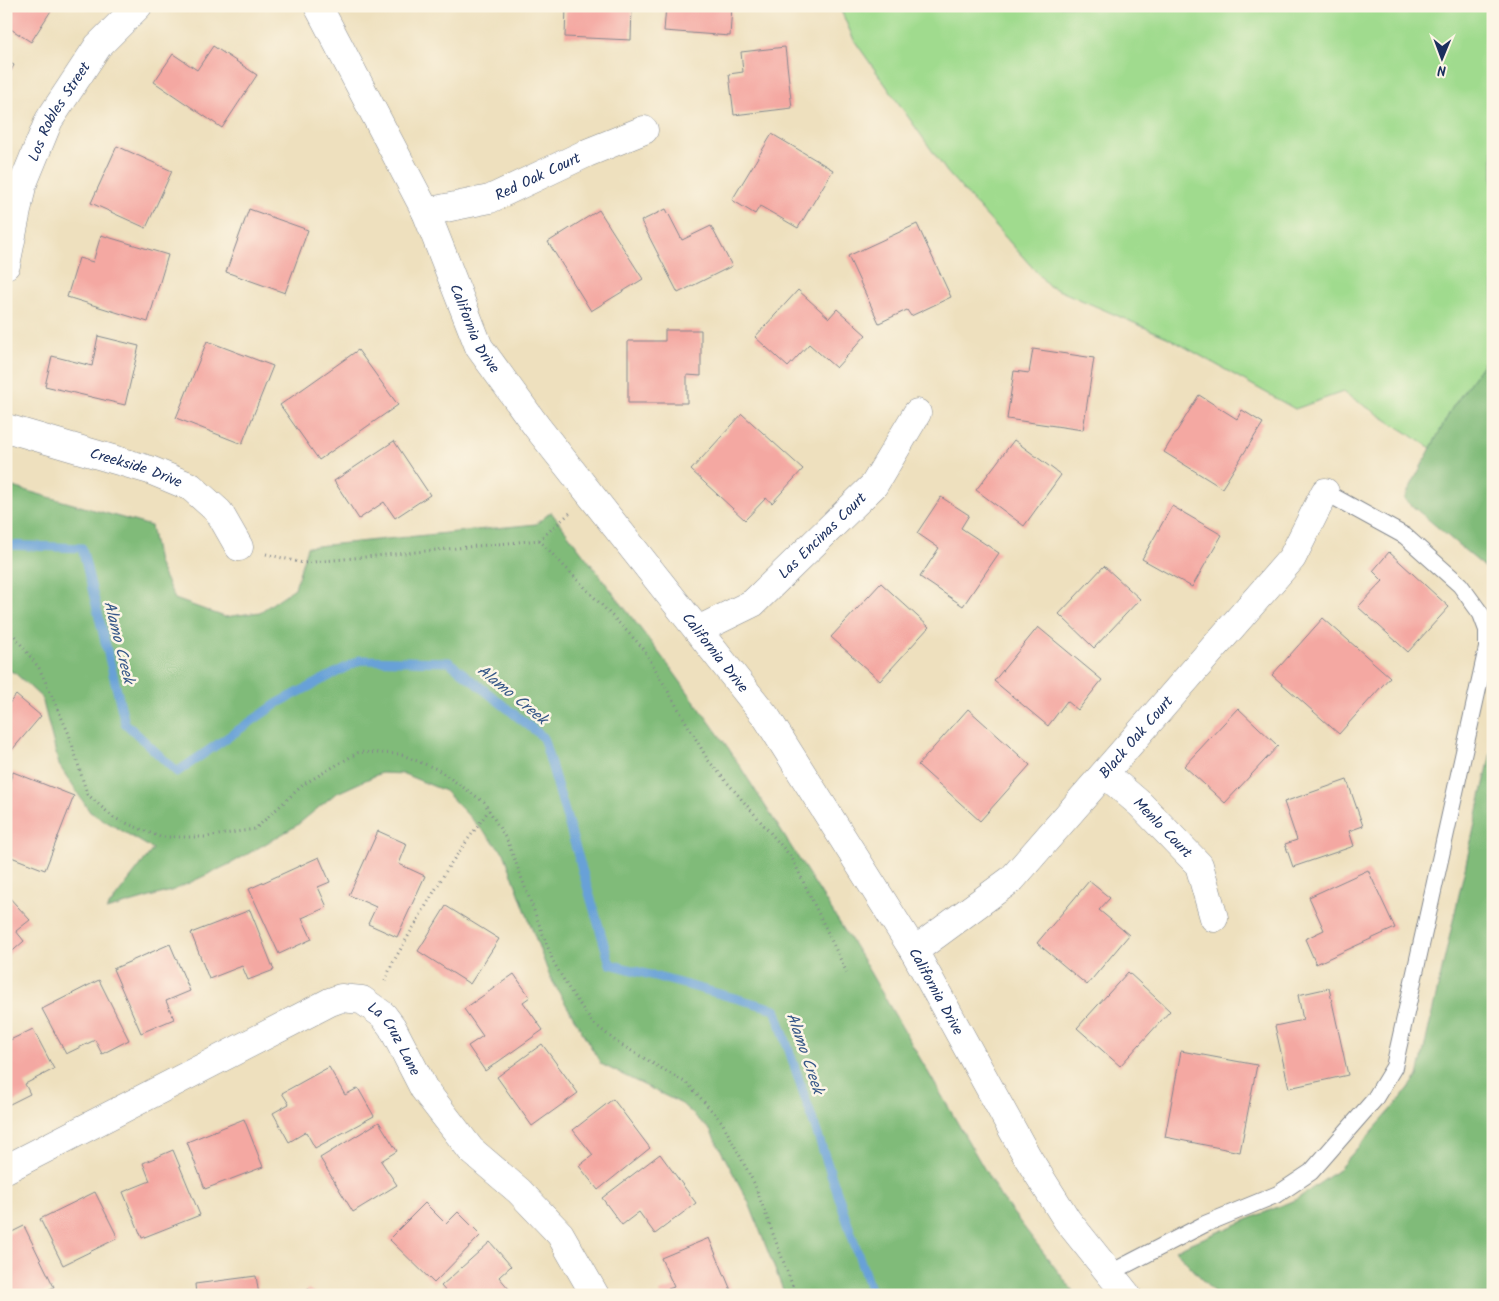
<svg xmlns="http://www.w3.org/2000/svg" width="1499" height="1301" font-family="Kalam,sans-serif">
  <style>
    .green { fill: #a0db8e; stroke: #5e8576 }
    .forest { fill: #80bb79; stroke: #4e756c }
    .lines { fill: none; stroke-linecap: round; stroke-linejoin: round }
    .stream { stroke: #67a1d7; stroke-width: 9 }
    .building { fill: #f4a8a2 }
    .service-casing { stroke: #84888e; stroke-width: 18 }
    .minor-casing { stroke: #84888e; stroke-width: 29 }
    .tertiary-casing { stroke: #84888e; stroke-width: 29 }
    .path { stroke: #84888e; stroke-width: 3; stroke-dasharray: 1 4; stroke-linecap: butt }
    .service { stroke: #fff; stroke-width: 16 }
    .minor { stroke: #fff; stroke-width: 28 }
    .tertiary { stroke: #fff; stroke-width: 28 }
    .labels { text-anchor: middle; stroke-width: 5; stroke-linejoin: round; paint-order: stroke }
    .street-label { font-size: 15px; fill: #1b2f5e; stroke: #fcf5e5 }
    .water-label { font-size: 16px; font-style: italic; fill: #365788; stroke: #fcf5e5 }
  </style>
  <rect width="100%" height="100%" fill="#fcf5e5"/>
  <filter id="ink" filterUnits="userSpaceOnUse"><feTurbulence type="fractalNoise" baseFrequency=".02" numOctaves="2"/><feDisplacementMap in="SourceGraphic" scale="10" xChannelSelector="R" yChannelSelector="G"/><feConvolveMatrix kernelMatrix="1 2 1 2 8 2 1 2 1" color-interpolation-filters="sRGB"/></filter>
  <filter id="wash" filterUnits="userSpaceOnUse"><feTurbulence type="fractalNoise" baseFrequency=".0096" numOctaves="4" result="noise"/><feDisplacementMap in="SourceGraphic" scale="20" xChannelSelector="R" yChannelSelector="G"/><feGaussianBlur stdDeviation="1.12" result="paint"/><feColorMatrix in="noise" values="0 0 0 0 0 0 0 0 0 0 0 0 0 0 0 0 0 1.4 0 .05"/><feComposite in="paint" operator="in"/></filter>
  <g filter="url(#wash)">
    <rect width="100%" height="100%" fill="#eee0be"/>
    <path class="green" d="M839,6H1493V350L1452,408L1431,448L1343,392L1295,409L1169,338L1049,286L947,172L854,40Z"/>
    <path class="forest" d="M1493,350V574L1404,499L1452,408Z
      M6,485L151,526L158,563L175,599L225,617L260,612L295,588L307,547L536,524L551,512L672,670L729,749L860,955L1000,1196L1076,1295H785L749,1203L710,1130L682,1104L601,1064L550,977L504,853L445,791L404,774L381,773L335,794L296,826L232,863L174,890L106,910L153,849L90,812L59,765L42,698L15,673L6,669Z
      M1493,744V1295H1217L1175,1250L1297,1199L1337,1171L1399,1101L1418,1076Z"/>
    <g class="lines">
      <path class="stream" d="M6,545L82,548L125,723L177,772L278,703L360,660L449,662L543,737L610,964L775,1009L872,1295"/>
    </g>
    <g id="blocks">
      <path class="building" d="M6,6H54L31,42L6,26Z
        M566,6H632L631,40L565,37Z
        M666,6H732L730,36L664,31Z
        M213,46L257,75L222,128L154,82L173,54L197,70Z
        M785,47L792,108L734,115L729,74L743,72L741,52Z
        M6,61L14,65L6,80Z
        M772,134L833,170L798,228L760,206L755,214L732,200Z
        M117,146L172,171L146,228L91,203Z
        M249,209L308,230L285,293L226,272Z
        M666,209L682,240L711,226L732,266L678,293L641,221Z
        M599,210L643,279L591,311L548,242Z
        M917,224L951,297L911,316L907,310L879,323L848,256Z
        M101,235L168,255L148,322L67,297L79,258L93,262Z
        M798,290L829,318L837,309L866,335L836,368L809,344L788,367L755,337Z
        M665,330H701V376L687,375V403H628V341H665Z
        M98,336L139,346L125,405L45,386L52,356L92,366Z
        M207,341L273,366L242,444L176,418Z
        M1033,349L1094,358L1083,430L1007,419L1014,371L1029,373Z
        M358,350L398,405L319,460L280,405Z
        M1199,395L1237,419L1242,410L1263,423L1222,488L1164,452Z
        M742,414L803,469L772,503L766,498L745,520L691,470Z
        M1014,440L1061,475L1024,526L976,490Z
        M394,441L430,495L395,518L384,502L359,519L334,481Z
        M941,497L969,515L961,528L999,553L963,606L920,577L939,548L917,533Z
        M1172,506L1222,535L1192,587L1142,559Z
        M1389,552L1449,607L1408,652L1358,607L1383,581L1373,571Z
        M1104,566L1140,599L1094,648L1059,614Z
        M881,583L929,627L880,681L831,637Z
        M1323,618L1390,677L1339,734L1272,675Z
        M1038,627L1102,680L1078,710L1067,701L1048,726L994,681Z
        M16,695L41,716L6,757V707Z
        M1238,708L1278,746L1225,803L1184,766Z
        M968,709L1030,765L980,821L918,765Z
        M13,772L74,796L45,870L6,855V791Z
        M1347,780L1363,826L1349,831L1354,846L1293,867L1285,844L1297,840L1284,802Z
        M378,831L407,844L399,864L425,876L397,937L368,924L376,907L349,895Z
        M319,857L330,882L318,887L327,907L302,918L312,939L279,954L249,889Z
        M1368,870L1395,928L1316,964L1305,939L1324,930L1309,897Z
        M1089,881L1110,898L1099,910L1129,935L1087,985L1037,943Z
        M6,894L30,920L16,931L24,941L6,957Z
        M446,906L499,939L470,984L418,951Z
        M250,910L274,970L248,980L242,966L209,979L191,933Z
        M170,944L190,991L166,1001L174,1019L141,1033L113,969Z
        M1128,972L1170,1011L1120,1066L1077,1028Z
        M514,974L530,997L523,1002L543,1030L485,1071L468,1046L483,1036L464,1009Z
        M99,980L129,1040L102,1054L95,1040L66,1054L42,1009Z
        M1329,988L1348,1075L1289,1088L1275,1026L1303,1020L1298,995Z
        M33,1029L54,1069L25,1084L30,1094L6,1106V1042Z
        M542,1044L578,1093L532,1126L497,1077Z
        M1181,1051L1257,1065L1240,1152L1165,1137Z
        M329,1067L345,1095L358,1088L374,1116L315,1148L306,1132L289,1142L273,1113L289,1104L282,1093Z
        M613,1099L650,1148L598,1190L579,1166L593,1155L573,1130Z
        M244,1119L263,1167L205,1189L187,1142Z
        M379,1122L397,1151L381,1161L397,1185L353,1212L320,1158Z
        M173,1150L200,1215L142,1238L123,1192L150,1181L143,1163Z
        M660,1154L696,1203L655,1234L639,1212L622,1225L602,1198Z
        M95,1192L118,1238L63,1265L40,1219Z
        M425,1203L446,1224L458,1212L481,1235L434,1283L389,1239Z
        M24,1226L54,1287L38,1295H6V1235Z
        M709,1238L733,1295H660L659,1292L674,1287L661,1258Z
        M490,1242L511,1266L499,1277L514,1295H449L441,1286Z
        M256,1276L259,1295H196L195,1284Z
        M308,1289L318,1295H305Z"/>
    </g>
  </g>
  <g filter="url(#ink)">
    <use href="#blocks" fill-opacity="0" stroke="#84888e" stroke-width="1"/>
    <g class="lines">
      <defs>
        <path id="service" d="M1108,1274L1205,1224L1278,1194L1311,1172L1374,1100L1394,1067L1487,648V630L1481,614L1460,585L1405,536L1325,492"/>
        <g id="minor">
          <path id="s1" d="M426,212L490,199L587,153L644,130"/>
          <path id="s2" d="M6,265L22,186L49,120L98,46L138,6"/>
          <path id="s3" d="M6,428L150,470L191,487L219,512L239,547"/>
          <path id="s4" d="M698,630L753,603L874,485L917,413"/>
          <path id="s5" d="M1105,774L1140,804L1199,865L1214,918"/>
          <path id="s6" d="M914,951L1012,879L1292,558L1325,492"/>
          <path id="s7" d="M6,1169L330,1002L341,998L362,1000L383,1015L392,1027L424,1089L471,1150L519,1191L560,1234L595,1295"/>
        </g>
        <g id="tertiary">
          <path id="s8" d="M318,6L426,212L479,347L537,427L767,718L914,951L1028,1158L1067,1220L1127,1295"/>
        </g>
      </defs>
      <use href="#service" class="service-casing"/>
      <use href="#minor" class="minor-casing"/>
      <use href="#tertiary" class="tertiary-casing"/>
      <path class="path" d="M539,540L643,648L708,760L792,858L847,973
        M266,554L303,563L539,540L570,513
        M6,632L13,634L39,668L69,734L87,794L114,818L160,837H206L255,829L304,784L359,752L400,754L437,769L484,802L508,842L553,961L569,989L592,1022L618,1043L688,1084L722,1122L754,1183L796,1295
        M385,981L392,964L449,866L489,810"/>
      <use href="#service" class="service"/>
      <use href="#minor" class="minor"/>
      <use href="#tertiary" class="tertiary"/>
    </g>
  </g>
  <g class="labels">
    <g class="street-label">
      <text dy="5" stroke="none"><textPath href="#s2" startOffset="164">Los Robles Street</textPath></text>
      <text dy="5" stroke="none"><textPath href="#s1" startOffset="118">Red Oak Court</textPath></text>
      <text dy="5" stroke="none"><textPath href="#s8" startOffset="359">California Drive</textPath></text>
      <text dy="5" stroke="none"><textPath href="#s3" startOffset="136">Creekside Drive</textPath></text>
      <text dy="5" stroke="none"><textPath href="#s4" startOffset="158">Las Encinas Court</textPath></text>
      <text dy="5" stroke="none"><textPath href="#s8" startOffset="764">California Drive</textPath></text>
      <text dy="5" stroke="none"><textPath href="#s6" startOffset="310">Black Oak Court</textPath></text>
      <text dy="5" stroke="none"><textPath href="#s5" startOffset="79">Menlo Court</textPath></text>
      <text dy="5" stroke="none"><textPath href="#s8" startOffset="1169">California Drive</textPath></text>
      <text dy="5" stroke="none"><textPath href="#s7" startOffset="449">La Cruz Lane</textPath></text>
    </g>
    <g class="water-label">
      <text transform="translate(120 642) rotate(76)" y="6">Alamo Creek</text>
      <text transform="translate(513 694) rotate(39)" y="6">Alamo Creek</text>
      <text transform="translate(806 1053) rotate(71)" y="6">Alamo Creek</text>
    </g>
  </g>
  <rect width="1499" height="1301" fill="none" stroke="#fcf5e5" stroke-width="25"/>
  <g transform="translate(1442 58) rotate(181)" stroke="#fcf5e5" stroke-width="4" paint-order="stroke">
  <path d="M0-4L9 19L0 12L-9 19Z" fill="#1b2f5e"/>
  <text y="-8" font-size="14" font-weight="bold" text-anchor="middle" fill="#1b2f5e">N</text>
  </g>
</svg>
